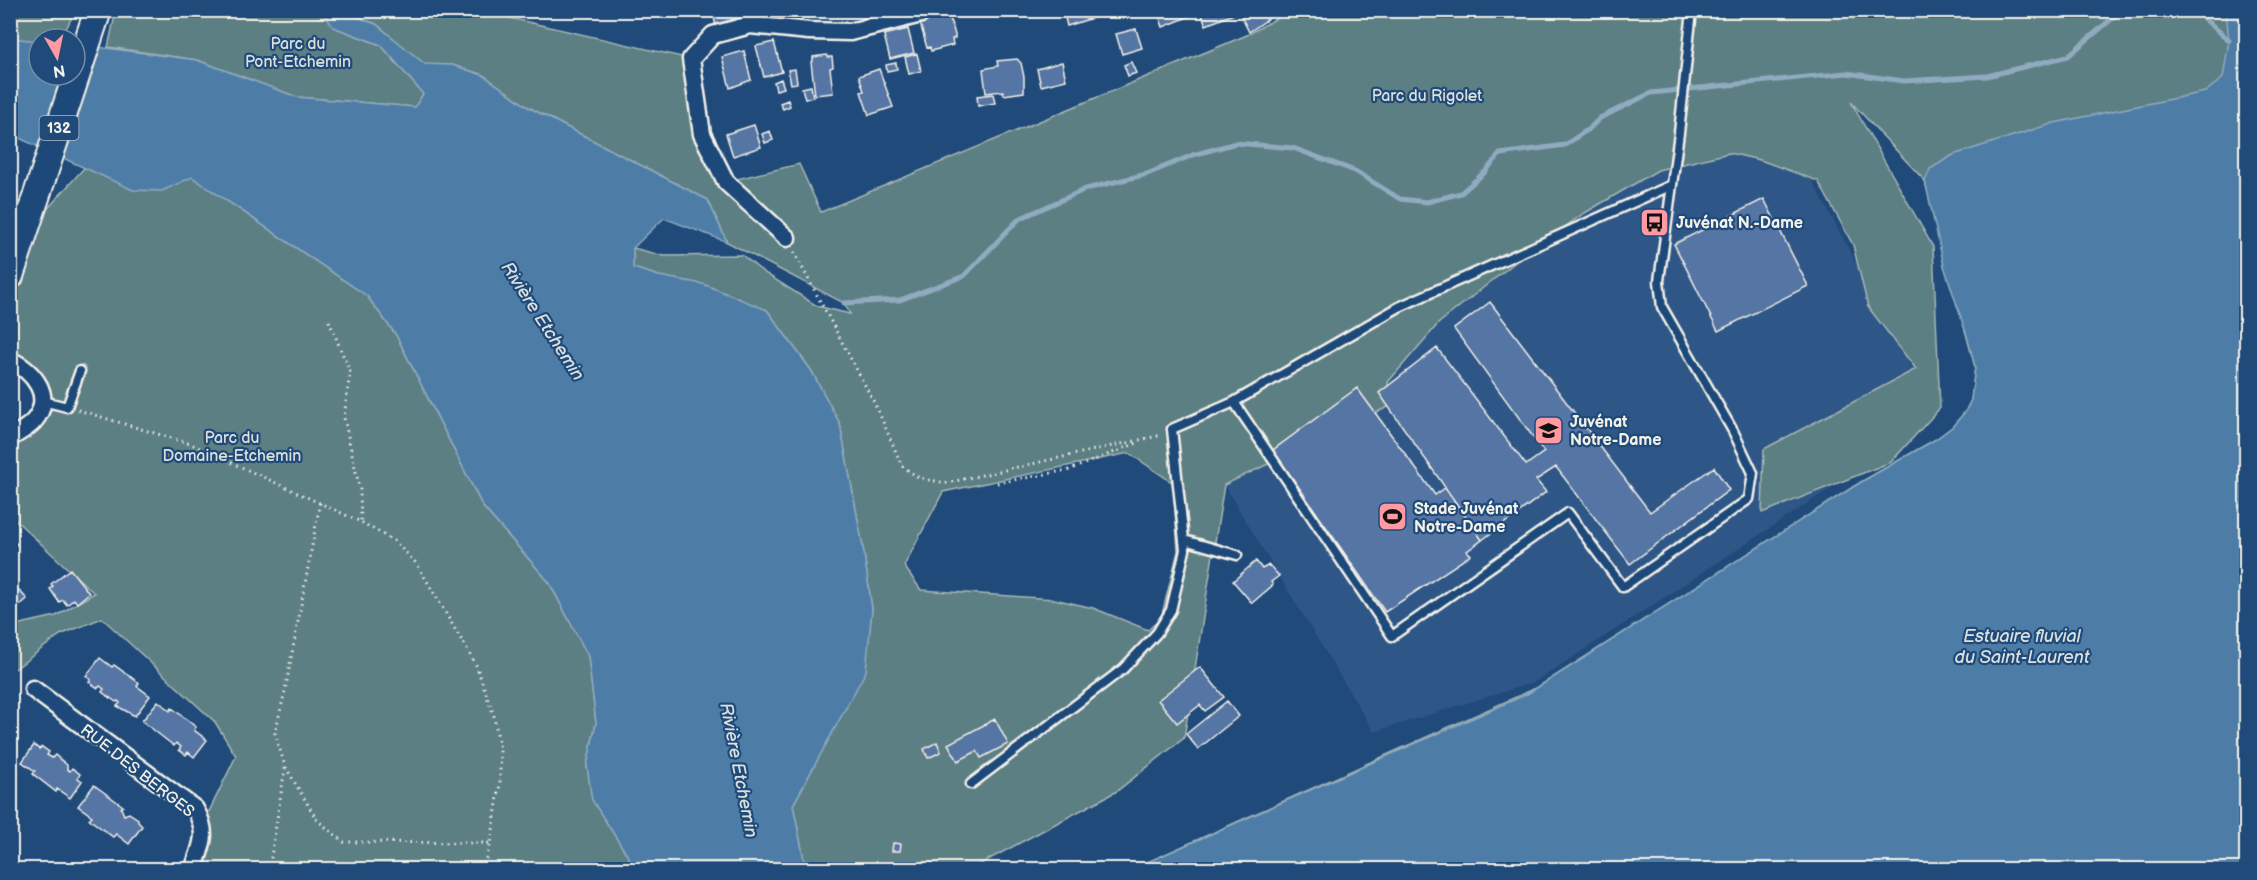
<svg xmlns="http://www.w3.org/2000/svg" width="2257" height="880" font-family="'Balsamiq Sans',sans-serif">
  <style>
    .built { fill: #2f5787 }
    .green { fill: #5c7f84; stroke: #a8b8b6; stroke-width: 1.5; fill-rule: evenodd }
    .water { fill: #4d7da6; stroke: #90abc0; stroke-width: 1.5 }
    .lines { fill: none; stroke-linecap: round; stroke-linejoin: round }
    .stream { stroke: #90abc0; stroke-width: 5 }
    .building { fill: #5574a4; stroke: #f4f1e8; stroke-width: 1.5 }
    .service-casing { stroke: #f4f1e8; stroke-width: 13 }
    .minor-casing { stroke: #f4f1e8; stroke-width: 21 }
    .primary-casing { stroke: #f4f1e8; stroke-width: 30 }
    .path { stroke: #f4f1e8; stroke-width: 3; stroke-dasharray: 1.5 4.5; stroke-linecap: butt }
    .service { stroke: #1f4a7a; stroke-width: 8 }
    .minor { stroke: #1f4a7a; stroke-width: 16 }
    .primary { stroke: #1f4a7a; stroke-width: 26 }
    .labels { text-anchor: middle; stroke-width: 4.5; stroke-linejoin: round; paint-order: stroke }
    .shield { fill: #1f4a7a; stroke: #b4bfc7; stroke-width: 1.5 }
    .shield-label { font-size: 15px; font-weight: bold; fill: #f4f1e8 }
    .park-label { font-size: 16px; fill: #dde0d9; stroke: #1f4a7a }
    .poi-label { font-size: 16px; font-weight: bold; fill: #f4f1e8; stroke: #1f4a7a; text-anchor: start }
    .street-label { font-size: 16px; fill: #f4f1e8; stroke: #1f4a7a }
    .water-label { font-size: 18px; font-style: italic; fill: #dbe0de; stroke: #1f4a7a }
  </style>
  <rect width="100%" height="100%" fill="#1f4a7a"/>
  <filter id="ink" filterUnits="userSpaceOnUse"><feTurbulence type="fractalNoise" baseFrequency=".0167" numOctaves="2"/><feDisplacementMap in="SourceGraphic" scale="12" xChannelSelector="R" yChannelSelector="G"/><feConvolveMatrix kernelMatrix="1 2 1 2 8 2 1 2 1" color-interpolation-filters="sRGB"/></filter>
  <g filter="url(#ink)">
    <path class="built" d="M1780,120L1929,400L1897,445L1535,682L1374,732L1182,416L1587,185Z"/>
    <path class="green" d="M475,10L691,59L702,134L725,182L799,164L821,212L1247,35L1289,11H2246L2194,870L1132,869L1538,687L1861,482L1936,439L1952,427L1965,412L1971,400L1975,367L1925,181L1851,102L1933,247L1940,408L1891,462L1762,513L1764,449L1916,369L1868,307L1853,245L1818,181L1760,160L1729,153L1658,170L1583,214L1518,260L1439,323L1388,382V407L1224,485L1184,738L1117,791L971,869L806,870L793,805L865,671L872,609L863,547L840,424L811,370L767,310L633,268V248L664,256L742,255L763,272L817,306L850,314L844,303L727,242L708,200L528,107L483,75L452,65H425L376,24L341,11L326,15L333,27L381,45L423,94L415,107L297,97L197,60L108,47L116,11ZM1129,453L1173,483L1178,551L1161,618L1148,630L1093,608L1054,599L921,590L904,566L943,492Z
      M11,11H75L61,39H39V42L11,38Z
      M84,168L192,177L367,296L396,335L483,507L549,582L588,656L596,723L587,766L592,799L631,861V869H193L203,824L236,756L215,722L102,618L60,635L11,672V626L56,616L94,593L11,516V438L43,401L11,363V277L25,234Z"/>
    <path class="water" d="M341,11L376,24L425,64L452,65L483,75L528,107L708,200L727,242L664,218L633,248V268L659,276L703,284L767,310L811,370L840,424L863,547L872,609L866,671L793,805L806,869H631V861L592,800L587,766L596,723L588,656L549,582L483,507L396,335L367,296L192,177L162,191L133,190L17,137L11,136L10,38L39,41V75H75V44L197,60L297,97L415,107L423,94L381,45L333,27L325,15Z
      M2226,11H2246V869H1132L1527,694L1861,482L1936,439L1952,427L1965,412L1971,400L1975,367L1967,336L1944,266L1925,181L1930,169L1953,155L2054,123L2205,92L2223,78L2229,40Z"/>
    <g class="lines">
      <path class="stream" d="M2194,10L2229,40
        M844,303L900,300L964,276L1019,219L1086,189L1147,174L1193,155L1236,143L1293,148L1355,171L1400,199L1427,202L1461,193L1485,172L1500,154L1565,145L1590,128L1600,118L1651,93L1846,73L1904,81L1987,76L2068,56L2122,10"/>
    </g>
    <path class="building" d="M730,10L733,24L716,27L713,11Z
      M878,10H904L876,18Z
      M1063,10H1101L1102,15L1067,26Z
      M1157,10H1191L1193,15L1163,27Z
      M1200,10H1281L1249,32L1239,12L1206,25Z
      M949,14L955,35V38L952,39L953,45L931,51L930,47L927,48L920,23Z
      M908,29L914,53L890,59L884,35Z
      M1136,29L1142,48L1122,54L1116,34Z
      M774,42L782,72L764,77L756,46Z
      M744,51L751,80L730,88L722,57Z
      M917,54L921,71L909,74L905,57Z
      M827,55L828,57H832L833,67L830,68L833,93L815,95L811,62L813,61V57Z
      M1017,59L1021,63L1024,77V92L1004,95L1003,91L986,93L983,69L998,66L997,61Z
      M1062,62L1066,80L1041,86L1037,69Z
      M1131,62L1136,73L1128,76L1124,65Z
      M896,63L897,69L887,71L886,65Z
      M795,69L797,83L791,84L788,70Z
      M879,69L893,107L869,115L861,92L864,91L859,76Z
      M781,79L784,88L776,90L774,82Z
      M811,86L813,97L805,99L802,88Z
      M993,94L995,103L978,106L977,96Z
      M788,100L790,106L783,109L780,103Z
      M754,125L761,147L733,156L726,134Z
      M770,131L773,140L765,143L762,134Z
      M1764,199L1808,286L1718,331L1674,244Z
      M1490,302L1650,512L1714,467L1729,490L1630,564L1556,467L1536,480L1546,492L1482,540L1379,393L1437,348L1526,465L1544,452L1454,329Z
      M1357,388L1435,495L1445,488L1482,540L1467,551L1471,555L1385,612L1273,450Z
      M10,538L17,544L10,551Z
      M1256,561L1262,569L1269,565L1279,576L1271,582L1273,585L1252,603L1233,581Z
      M70,569L89,593L77,603L74,599L67,605L63,600L59,602L50,589L53,586L51,584Z
      M12,583L27,599L10,614V585Z
      M100,658L112,667L114,665L139,683L137,686L150,696L135,716L117,706L120,703L118,701L116,702L102,692L104,689L100,686L98,688L89,682L91,680L86,676Z
      M1200,667L1224,697L1205,711L1200,705L1177,723L1158,700Z
      M158,701L170,711L172,708L196,727L194,730L207,740L194,757L188,752L186,755L179,750L181,747L176,743L174,746L142,721Z
      M1227,701L1239,716L1198,749L1186,734Z
      M995,719L1008,744L981,758L977,751L958,761L948,744Z
      M937,742L941,752L928,758L924,749Z
      M34,745L39,749L42,747L49,752L47,755L52,758L55,755L67,765V769L70,771L72,768L80,774L78,778L82,781L70,798L57,789L56,792L33,774L35,771L22,762Z
      M94,785L123,806L121,808L124,815L129,813L138,819V822L142,826L129,844L116,834L113,837L89,819L92,816L78,806Z
      M893,843L901,844L900,851H892Z"/>
    <g class="lines">
      <defs>
        <path id="service" d="M43,401L67,407L80,371
          M1234,402L1392,636L1568,513L1623,587L1749,499L1753,473L1733,431L1662,307L1659,281L1679,133L1692,10
          M1184,540L1237,555
          M971,784L1123,669L1157,633L1171,610L1185,550L1172,429L1234,402L1399,307L1672,185"/>
        <path id="minor" d="M787,238L726,182L702,134L691,59L713,35L750,25L809,31L850,32L921,14L923,10
          M10,360C33,371 55,396 34,421C28,428 18,433 10,438
          M33,689L195,809C209,833 202,845 193,870"/>
        <path id="primary" d="M10,276L98,10"/>
      </defs>
      <use href="#service" class="service-casing"/>
      <use href="#minor" class="minor-casing"/>
      <use href="#primary" class="primary-casing"/>
      <path class="path" d="M794,252L877,408L902,466L919,478L946,483L1162,435
        M329,321L350,372L344,418L360,490L361,522
        M78,410L191,444L361,522L394,541L417,564L476,665L494,716L500,750V783L491,843L482,870
        M997,483L1069,470L1140,442
        M320,503L285,691L275,733L285,766L317,820L344,842L491,843
        M269,870L285,768"/>
      <use href="#service" class="service"/>
      <use href="#minor" class="minor"/>
      <use href="#primary" class="primary"/>
    </g>
  </g>
  <defs>
    <symbol id="bus-square" viewBox="-11 -11 22 22"><rect x="-9" y="-9" width="18" height="18" rx="4" fill="#ff9aa2" stroke="#1f4a7a"/><path d="M-5-6H5V4H4V6H2V4H-2V6H-4V4H-5ZM-3.5-4V0h7V-4ZM-3.5 1.2v1.5H-2V1.2ZM2 1.2v1.5H3.5V1.2Z" fill="#111"/></symbol>
    <symbol id="school-square" viewBox="-11 -11 22 22"><rect x="-9" y="-9" width="18" height="18" rx="4" fill="#ff9aa2" stroke="#1f4a7a"/><path d="M0-5L7-2L0 1L-7-2ZM-4 1L0 2.5L4 1V4Q0 6-4 4Z" fill="#111"/></symbol>
    <symbol id="stadium-square" viewBox="-11 -11 22 22"><rect x="-9" y="-9" width="18" height="18" rx="4" fill="#ff9aa2" stroke="#1f4a7a"/><path d="M0-5a6.5 5 0 1 0 0 10a6.5 5 0 1 0 0-10ZM-3.5-1.8h7v3.6h-7Z" fill="#111"/></symbol>
  </defs>
  <g fill-rule="evenodd">
    <use href="#bus-square" x="1638" y="206" width="33" height="33"/>
    <use href="#school-square" x="1532" y="414" width="33" height="33"/>
    <use href="#stadium-square" x="1376" y="500" width="33" height="33"/>
  </g>
  <g class="labels">
    <rect class="shield" x="39.5" y="116" width="39" height="24" rx="4.5"/>
    <g class="shield-label">
      <text x="59" y="133">132</text>
    </g>
    <g class="park-label">
      <text x="298" y="49">Parc du<tspan x="298" dy="18">Pont-Etchemin</tspan></text>
      <text x="1427" y="101">Parc du Rigolet</text>
      <text x="232" y="443">Parc du<tspan x="232" dy="18">Domaine-Etchemin</tspan></text>
    </g>
    <g class="poi-label">
      <text x="1676" y="228">Juvénat N.-Dame</text>
      <text x="1570" y="427">Juvénat<tspan x="1570" dy="18">Notre-Dame</tspan></text>
      <text x="1414" y="514">Stade Juvénat<tspan x="1414" dy="18">Notre-Dame</tspan></text>
    </g>
    <g class="street-label">
      <text transform="translate(138 770) rotate(38)" y="6">RUE DES BERGES</text>
    </g>
    <g class="water-label">
      <text transform="translate(543 321) rotate(57)" y="6">Rivière Etchemin</text>
      <text x="2022" y="642">Estuaire fluvial<tspan x="2022" dy="21">du Saint-Laurent</tspan></text>
      <text transform="translate(739 770) rotate(79)" y="6">Rivière Etchemin</text>
    </g>
  </g>
  <rect width="2257" height="880" fill="none" stroke="#1f4a7a" stroke-width="36"/>
  <rect x="18" y="18" width="2221" height="844" fill="none" stroke="#f4f1e8" stroke-width="2" filter="url(#ink)"/>
  <g transform="translate(57 57) rotate(171)"><circle r="28" fill="#1f4a7a" stroke="#748da6" stroke-width="1.5"/>
  <path d="M0-4.5L10 22L0 15L-10 22Z" fill="#ff9aa2"/>
  <text y="-9" font-size="16" font-weight="bold" text-anchor="middle" fill="#f4f1e8">N</text>
  </g>
</svg>
